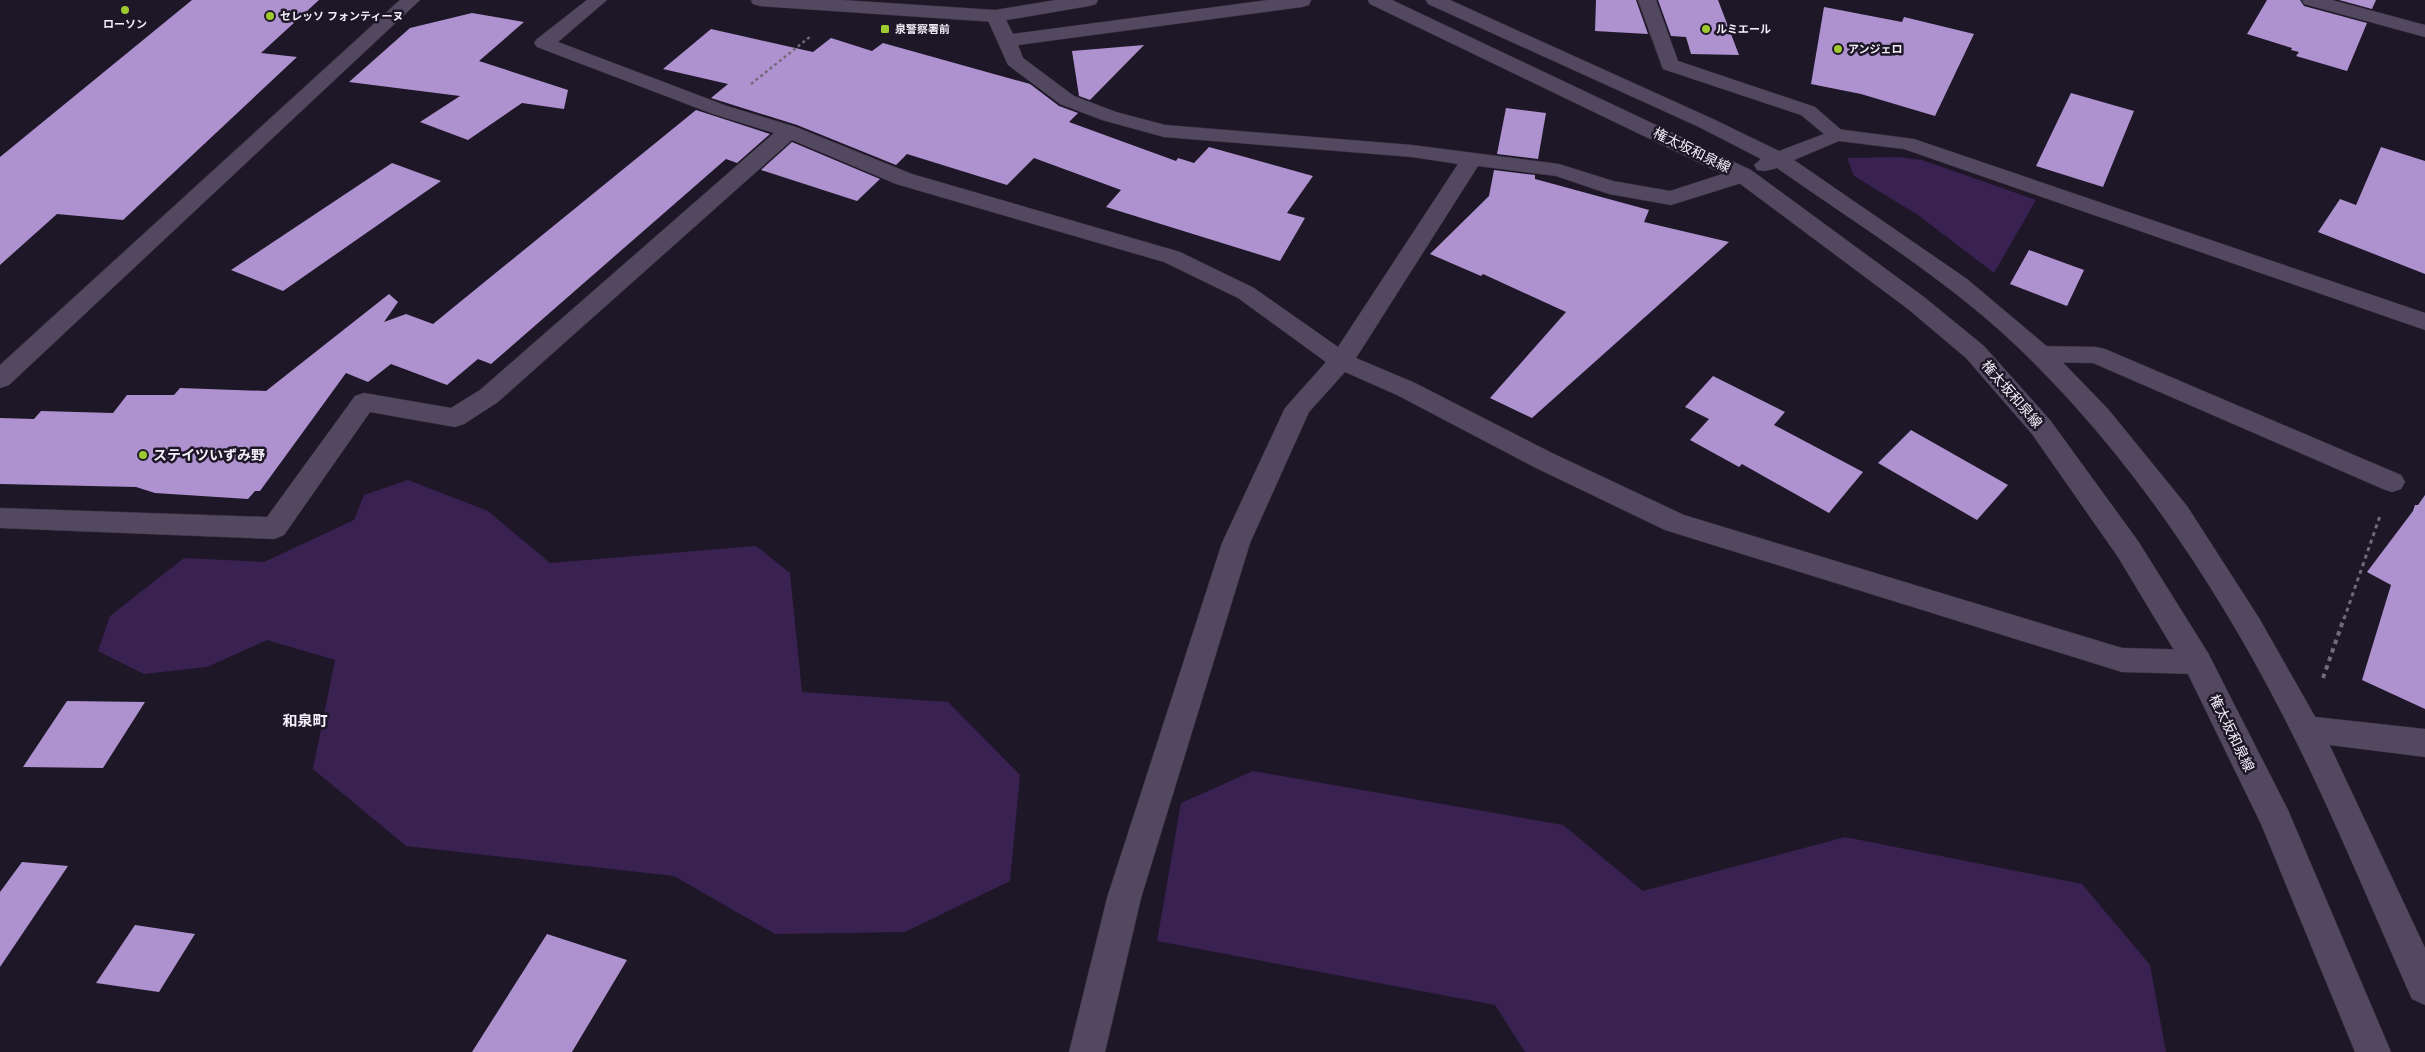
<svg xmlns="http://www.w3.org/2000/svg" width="2425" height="1052" font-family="Arial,'Noto Sans JP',sans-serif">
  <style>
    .green { fill: #392152 }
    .building { fill: #ae92d0 }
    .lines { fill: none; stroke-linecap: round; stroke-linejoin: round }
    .minor-casing { stroke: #383140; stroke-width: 1 }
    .tertiary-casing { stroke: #383140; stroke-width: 1 }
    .path-far2 { stroke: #716b79; stroke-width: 2.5; stroke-dasharray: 3 3; stroke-linecap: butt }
    .path-far1 { stroke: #716b79; stroke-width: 3; stroke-dasharray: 4 4; stroke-linecap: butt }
    .path { stroke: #716b79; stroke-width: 4; stroke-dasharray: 4.5 4.5; stroke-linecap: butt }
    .minor { fill: #524860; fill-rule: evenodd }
    .tertiary { fill: #524860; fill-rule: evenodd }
    .poi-dot { fill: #9eca2f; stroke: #1e1727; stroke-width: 2 }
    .labels { text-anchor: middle; stroke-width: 5; stroke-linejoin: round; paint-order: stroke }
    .far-poi-label { font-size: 11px; font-weight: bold; fill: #f3eefa; stroke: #1e1727; text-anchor: start }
    .street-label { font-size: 14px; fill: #f3eefa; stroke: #1e1727 }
    .poi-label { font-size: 14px; font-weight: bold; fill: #f3eefa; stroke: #1e1727; text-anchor: start }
    .neighbourhood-label { font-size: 15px; font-weight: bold; fill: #f3eefa; stroke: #1e1727 }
  </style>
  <rect width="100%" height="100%" fill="#1e1727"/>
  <path class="green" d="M1899,157L1922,160L2036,200L1994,273L1918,215L1854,176L1847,158Z
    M408,480L488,511L550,563L756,546L790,573L802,692L948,702L1020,775L1010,881L905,932L775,934L674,876L406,846L313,769L335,660L267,640L207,667L144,674L98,651L110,616L184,558L264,562L354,520L364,495Z
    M1253,771L1563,825L1643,891L1845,837L2082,884L2150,965L2166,1052H1525L1495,1005L1157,941L1181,803Z"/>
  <path class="building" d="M192,0H319L261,53L297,57L123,220L57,214L0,265V157Z
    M1596,0H1636L1648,34L1595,31Z
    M1658,0H1718L1739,55L1691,54L1686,37L1671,36Z
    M2267,0H2300L2304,6L2367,23L2347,71L2296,56L2299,52L2291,50L2292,48L2247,34Z
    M2339,0H2376L2372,9Z
    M1824,7L1902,22L1904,17L1974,34L1935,116L1861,94L1811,84Z
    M472,13L524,22L479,61L568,90L564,109L522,103L468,140L420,122L460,96L349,82L410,28Z
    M711,29L813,52L831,38L872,51L883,43L1030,84L1059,106L1078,113L1069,122L1176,161L1178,158L1194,163L1209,147L1313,176L1287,213L1305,218L1280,261L1106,207L1121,190L1034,158L1007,185L907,154L896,165L797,125L711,98L728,84L663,69Z
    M1144,45L1090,100L1079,96L1072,51Z
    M2071,93L2134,111L2103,187L2036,166Z
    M1506,108L1546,113L1538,159L1497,154Z
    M696,110L770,134L737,163L726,159L491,364L478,359L447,385L391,364L368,382L346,373L260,491H255L248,499L155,493L136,487L0,484V418L34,419L41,411L113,413L127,395H174L180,388L266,391L389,294L398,302L384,322L406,314L433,324Z
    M792,142L880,179L857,201L761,170Z
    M2381,147L2425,161V274L2318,232L2340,199L2356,205Z
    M392,163L441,181L283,291L231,270Z
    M1494,170L1535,175V179L1649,210L1644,222L1729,242L1532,418L1490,398L1566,312L1483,274L1481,276L1430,254L1489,196Z
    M2029,250L2084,270L2067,306L2010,284Z
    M1713,376L1785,412L1774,425L1863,472L1829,513L1742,464L1739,467L1690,440L1709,419L1685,407Z
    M1911,430L2008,485L1977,520L1878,463Z
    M2425,495V709L2362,680L2391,585L2367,572L2413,511L2415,505H2418Z
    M67,701L145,702L103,768L23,767Z
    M22,862L68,866L0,967V892Z
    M135,925L195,934L159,992L96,983Z
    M547,934L627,960L572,1052H472Z"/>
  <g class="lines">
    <defs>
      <path id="minor" d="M400,0H420L9,385L0,388V365Z
        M587,0H607L558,42L727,106L796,127L912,174L1180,252L1254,288L1338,347L1458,164L1412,157L1164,137L1102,120L1060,104L1008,65L986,16L988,12H1002L1013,34L1268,0H1311L1309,5L1302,7L1018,45L1023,58L1074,96L1116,112L1165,125L1412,145L1559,164L1613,181L1670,191L1735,170L1743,169L1751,170L1754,175L1751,180L1671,205L1609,194L1556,176L1478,166L1356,358L1415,383L1552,453L1684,515L2122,648L2197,650L2208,653L2212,662L2208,671L2197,674L2122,672L1665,530L1534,467L1397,395L1345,372L1309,412L1250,543L1141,898L1105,1052H1069L1107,898L1222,543L1285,408L1326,362L1238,298L1164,262L896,184L792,140L498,402L464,424L455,427L370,412L284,535L274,539L0,528V508L267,517L355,396L364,393L451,408L480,390L774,133L713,114L537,47L534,43L537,39Z
        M1638,0H1656L1678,61L1815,107L1847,135L1844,139L1837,141L1830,139L1801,115L1663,69Z
        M2302,0H2332L2425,25V37L2304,4Z
        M2040,346L2096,347L2105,349L2401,475L2405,482L2401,489L2392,492L2383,489L2093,363L2040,362L2031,360L2028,354L2031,348Z
        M2306,716L2425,729V757L2306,742L2295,738L2290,729L2295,720Z"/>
      <path id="tertiary" d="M751,0H842L995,10L1056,0H1098L1096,4L1089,6L995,22L760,6L753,4Z
        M1368,0H1392L1751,170L1924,297L1984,346L2050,420L2138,541L2208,653L2288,810L2391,1052H2355L2261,824L2186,670L2118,557L2032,434L1966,358L1908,309L1735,180L1370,4Z
        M1426,0H1450L1713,119L1779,151L1837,129L1914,139L2425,313V330L1904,149L1839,141L1794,160L1967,279L2049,348L2108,409L2187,506L2259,618L2322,729L2425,948V1005L2412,999C2373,912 2336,821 2293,735C2225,599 2141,470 2033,362C1958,286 1864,229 1777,168L1765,171L1757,170L1754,165L1761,159L1699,127L1428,4Z"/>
    </defs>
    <use href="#minor" class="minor-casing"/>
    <use href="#tertiary" class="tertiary-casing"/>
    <path class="path-far2" d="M751,84L811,36"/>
    <path class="path-far1" d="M2344,619L2380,516"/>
    <path class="path" d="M2323,678L2344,618"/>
    <use href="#minor" class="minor"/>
    <use href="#tertiary" class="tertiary"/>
  </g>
  <g class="poi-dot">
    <circle cx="125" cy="10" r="5"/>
    <circle cx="270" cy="16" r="5"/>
    <rect x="880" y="24" width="10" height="10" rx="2.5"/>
    <circle cx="1706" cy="29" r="5"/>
    <circle cx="1838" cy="49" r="5"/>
    <circle cx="143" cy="455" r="5"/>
  </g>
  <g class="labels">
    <g class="far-poi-label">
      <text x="280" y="20">セレッソ フォンティーヌ</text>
      <text x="125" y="28" text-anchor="middle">ローソン</text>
      <text x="895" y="33">泉警察署前</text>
      <text x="1716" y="33">ルミエール</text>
      <text x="1848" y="53">アンジェロ</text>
    </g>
    <g class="street-label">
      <text transform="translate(1692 150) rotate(26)" y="5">権太坂和泉線</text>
      <text transform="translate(2012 394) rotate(49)" y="5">権太坂和泉線</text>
      <text transform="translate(2232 733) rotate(64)" y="5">権太坂和泉線</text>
    </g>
    <g class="poi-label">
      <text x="153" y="460">ステイツいずみ野</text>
    </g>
    <g class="neighbourhood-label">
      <text x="305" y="726">和泉町</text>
    </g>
  </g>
</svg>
